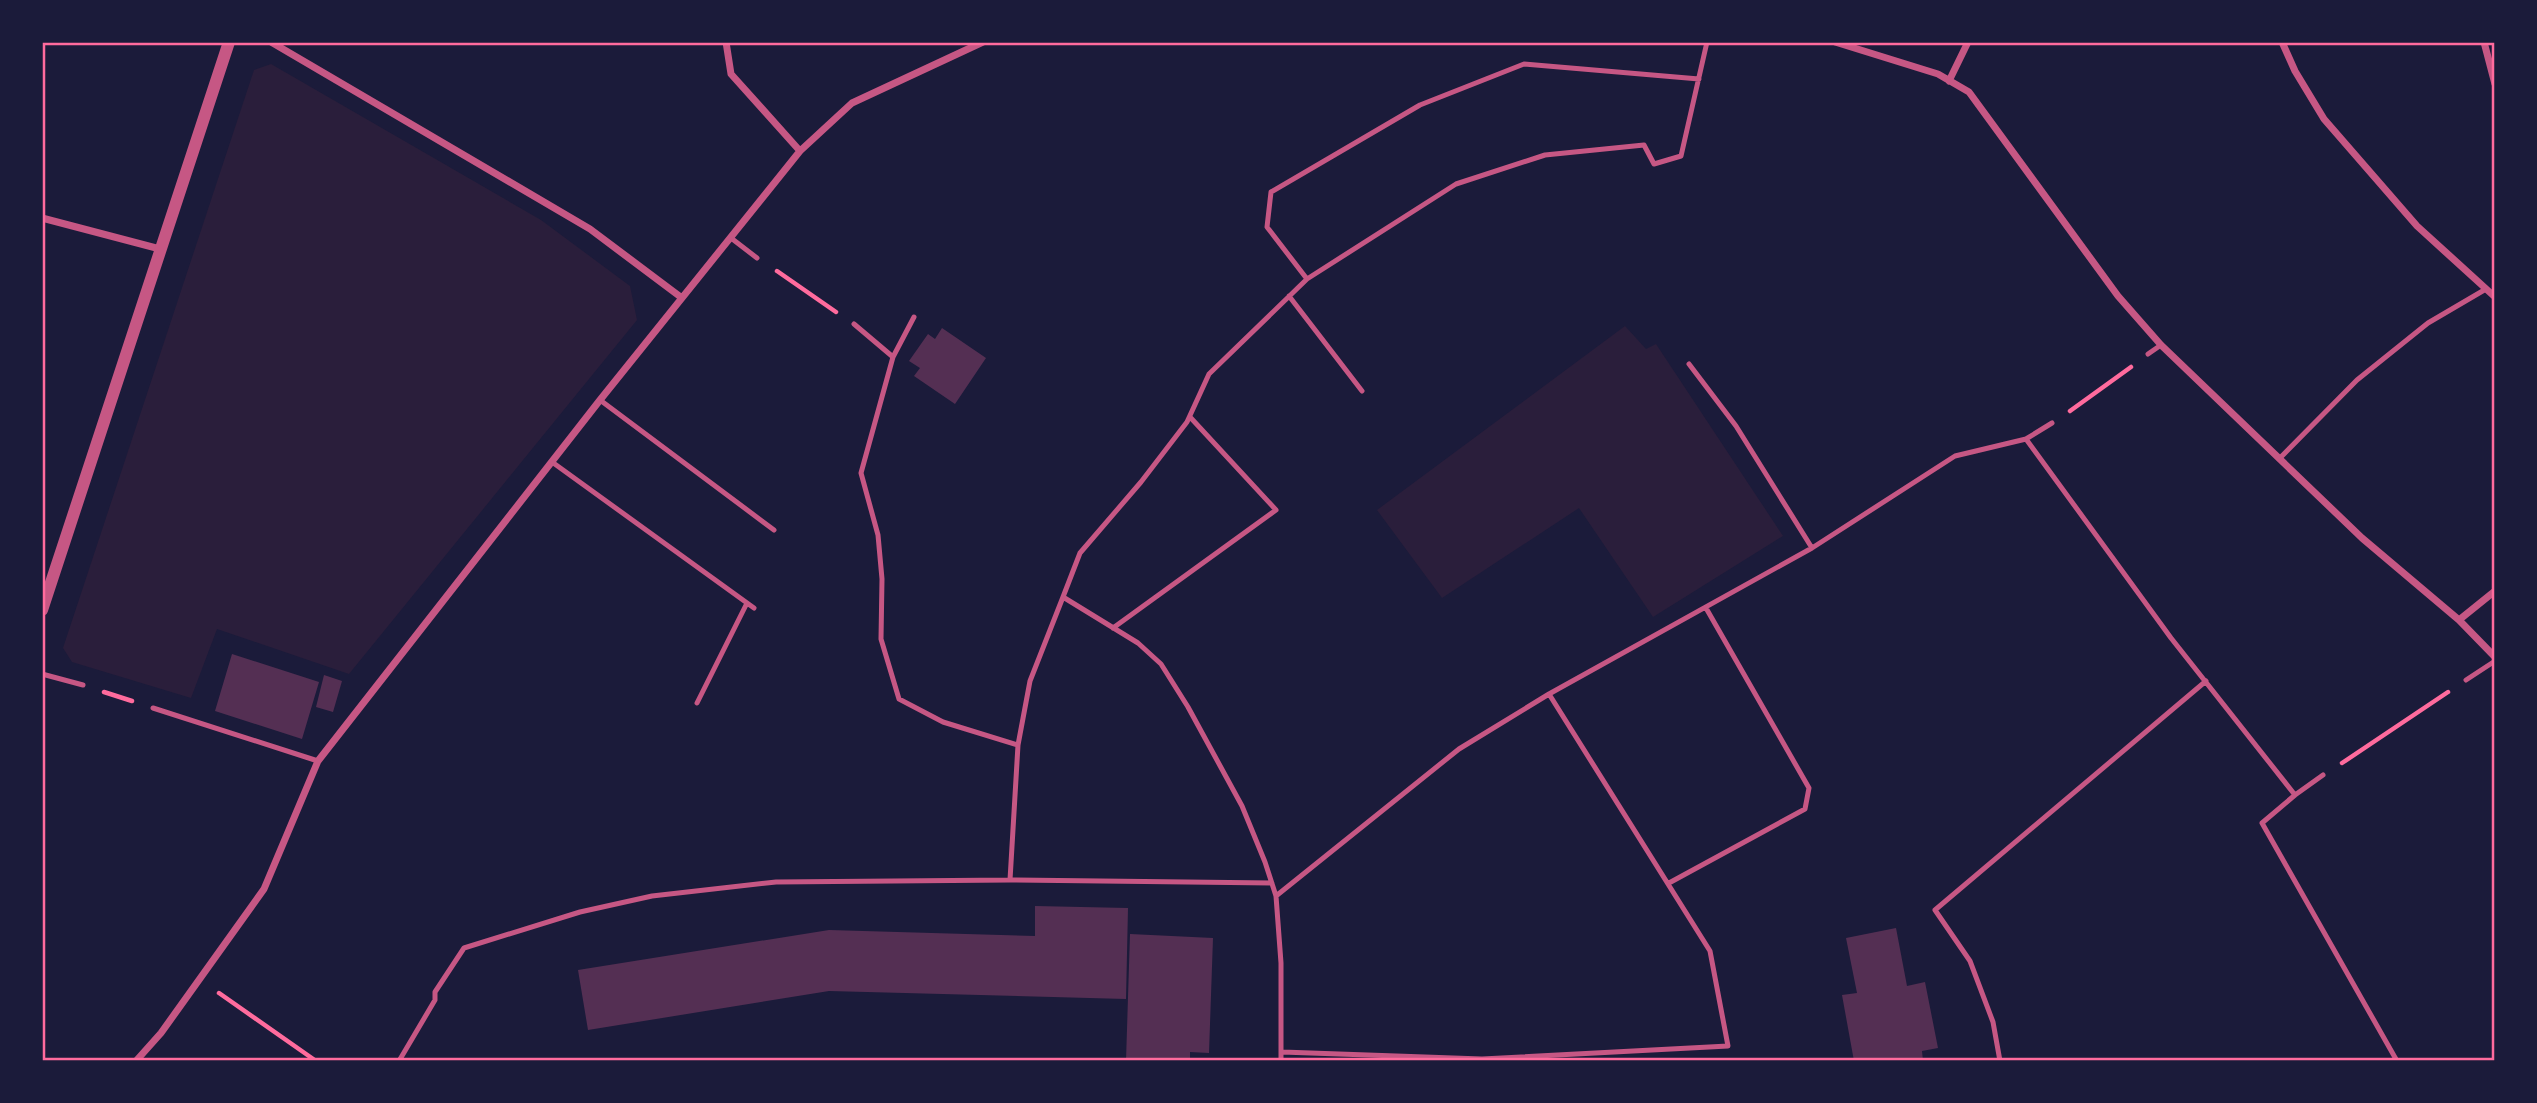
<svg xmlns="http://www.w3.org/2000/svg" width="2537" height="1103" font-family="'Titillium Web',sans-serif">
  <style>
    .green { fill: #2a1e3b }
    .building { fill: #542f53 }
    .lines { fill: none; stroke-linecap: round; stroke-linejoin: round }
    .path { stroke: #ff6b9d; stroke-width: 4.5 }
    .service { stroke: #c65784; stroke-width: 5 }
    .minor { stroke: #c65784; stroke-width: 7 }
    .tertiary { stroke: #c65784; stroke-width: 12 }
    .neatline { fill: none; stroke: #ff6b9d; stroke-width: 2.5 }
  </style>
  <rect width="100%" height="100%" fill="#1b1b3a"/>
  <path class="green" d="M271,64L541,220L630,286L637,320L349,674L217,629L191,698L72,662L63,648L254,70Z
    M1625,326L1646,349L1656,344L1783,536L1653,617L1579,508L1442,598L1377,510Z"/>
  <path class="building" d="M942,328L986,358L955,404L914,376L920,368L909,361L928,334L935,339Z
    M232,654L319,682L302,739L215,711Z
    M324,675L342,681L333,712L316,707Z
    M1035,906L1128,908L1126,999L829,991L588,1030L578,970L829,930L1035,936Z
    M1896,928L1907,986L1925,982L1938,1048L1922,1051L1923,1061H1854L1842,995L1857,993L1846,938Z
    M1130,934L1213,938L1209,1053L1190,1052V1061H1126Z"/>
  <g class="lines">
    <path class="path" d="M777,271L836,312
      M2070,411L2131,367
      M104,692L132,701
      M2342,763L2448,692
      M219,993L316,1061"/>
    <path class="service" d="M731,238L757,258
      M1307,279L1267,227L1271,192L1420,105L1524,64L1699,79
      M1289,296L1362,391
      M914,317L893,357L861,473L878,535L882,579L881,639L899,699L943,722L1018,745
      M854,324L893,357
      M2148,354L2161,345
      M1689,364L1736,426L1812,548
      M600,400L774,530
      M2026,439L2171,638L2295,795L2262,823L2397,1061
      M2279,459L2357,380L2428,323L2486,289
      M552,462L754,608
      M1063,597L1138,643L1161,664L1188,707L1242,806L1265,862L1276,896L1281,963V1061
      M1113,628L1276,510L1190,417
      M42,674L83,685
      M2466,680L2495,661
      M697,703L747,603
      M153,708L318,761
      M2295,795L2323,775
      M1010,880L1018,745L1030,681L1063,597L1080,553L1141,482L1187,422L1209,374L1307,279L1456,184L1545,155L1644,145L1654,164L1681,156L1707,42
      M1669,883L1805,809L1809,788L1706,608
      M1276,896L1459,749L1549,694L1812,548L1955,456L2026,439L2052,423
      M1282,1052L1482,1059L1728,1046L1710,951L1549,694
      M399,1061L435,1000V992L464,948L580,912L652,896L776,882L1010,880L1272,883
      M2000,1061L1993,1022L1970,961L1935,910L2206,681"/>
    <path class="minor" d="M271,42L590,229L682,298
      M726,42L731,74L800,151
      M1835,42L1938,74L1969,92L2118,296L2161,345L2362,538L2459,620L2495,657
      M2282,42L2295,71L2324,119L2417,226L2495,297
      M2484,42L2495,84
      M1949,81L1968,42
      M42,218L160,249
      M2459,620L2495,591
      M136,1061L161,1033L264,889L318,761L600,400L800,151L852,103L983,42"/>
    <path class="tertiary" d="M42,610L229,42"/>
  </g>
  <rect width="2537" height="1103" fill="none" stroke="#1b1b3a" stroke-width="88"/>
  <rect x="44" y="44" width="2449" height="1015" class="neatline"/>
</svg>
